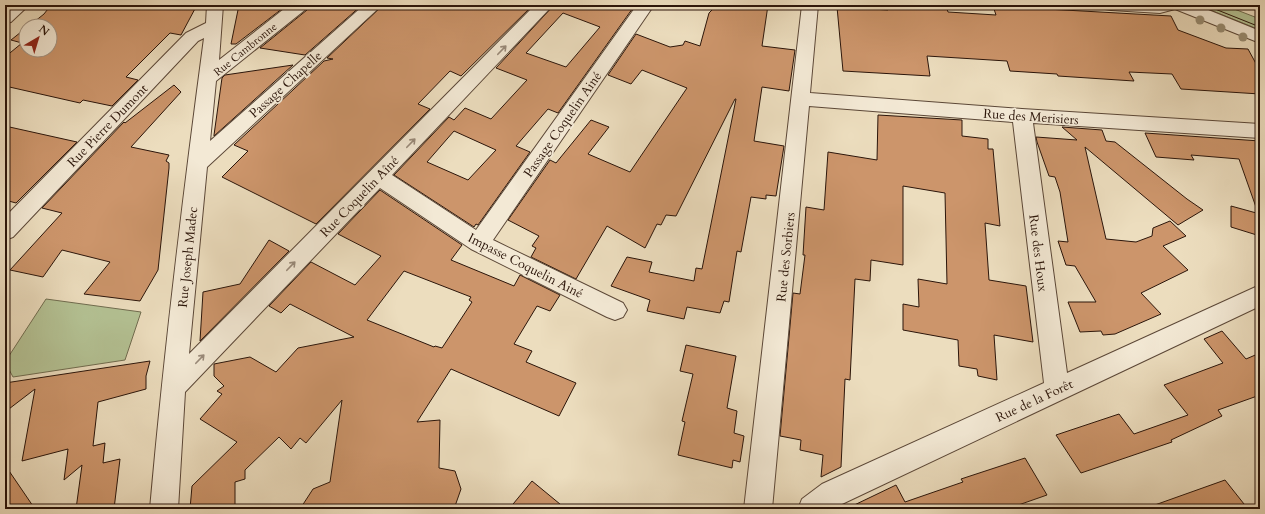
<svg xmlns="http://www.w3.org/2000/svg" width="1265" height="514" font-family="Cardo,serif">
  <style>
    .green { fill: #b4c294; stroke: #706c4f }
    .building { fill: #cc956b; stroke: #2b150a; fill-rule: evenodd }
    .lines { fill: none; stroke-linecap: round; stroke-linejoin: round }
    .minor-casing { stroke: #5b4737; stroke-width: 2 }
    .path { stroke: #2b150a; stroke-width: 2; stroke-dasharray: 2.5 1.5; stroke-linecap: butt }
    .minor { fill: #f3e9d5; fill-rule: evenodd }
    .tram { stroke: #2b150a; stroke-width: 1 }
    .tree { fill: #988c72 }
    .oneway { stroke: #998a7a }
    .labels { text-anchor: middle; stroke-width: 3.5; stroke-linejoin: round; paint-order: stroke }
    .far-street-label { font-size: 11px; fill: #2b150a; stroke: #f3e9d5 }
    .street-label { font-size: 13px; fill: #2b150a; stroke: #f3e9d5 }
  </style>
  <rect width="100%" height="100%" fill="#ecddbe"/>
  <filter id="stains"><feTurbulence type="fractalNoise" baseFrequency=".005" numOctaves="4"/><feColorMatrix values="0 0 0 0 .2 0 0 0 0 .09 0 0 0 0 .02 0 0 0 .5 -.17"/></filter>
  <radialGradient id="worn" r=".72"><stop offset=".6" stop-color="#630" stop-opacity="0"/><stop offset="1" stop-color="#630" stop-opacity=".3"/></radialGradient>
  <path class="green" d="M1198,5H1224L1260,19V30Z
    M46,299L141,312L125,360L13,377L5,362Z"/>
  <path class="building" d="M51,5H197L181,35L170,33L126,77L138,80L112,106L83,100L80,103L5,86V57L22,43L11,40L26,28V50H50V26H29L44,14Z
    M239,5H287L236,44H231Z
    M309,5H362L305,55L260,48L307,10Z
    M383,5H533L461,76L450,71L418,104L430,109L316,224L222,177L248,151L234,145L324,61L333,59L327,58Z
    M554,5H635L558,113L548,109L516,146L530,152L478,225L476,224L474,227L394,175L449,117L454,120L465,108L491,119L527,80L496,68ZM563,13L600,27L566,67L526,53ZM454,131L496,150L468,180L427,162Z
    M717,5H768L762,46L795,50L789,91L762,87L754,141L784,146L776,196L766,195V199L751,197L741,252L737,251L729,302L724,301L720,313L687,307L684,319L647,311L650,300L611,286L627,257L652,262L649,272L694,281L696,268L702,269L736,99H735L676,216L666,215L661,225L657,224L645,248L607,226L576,279L531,257L536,248L532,246L539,236L508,220L550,160L556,163L591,120L609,127L588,154L630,172L687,88L642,70L631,84L608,75L636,34L670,47L683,45L685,41L700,46L709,13Z
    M887,5H927L928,8L947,9L948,12L996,15L993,6L1171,16L1178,30L1226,48L1248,49L1260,71V94L1181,89L1172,74L1129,72L1134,81L1058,76L1057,74L1010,71L1007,61L927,56L930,76L843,71L837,7L888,10Z
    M293,65L214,136V135L222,78L225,75Z
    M174,85L181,92L131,147L169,155L166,161L169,163V168L158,270L140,301L84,294L110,262L62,250L43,277L10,270L62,213L42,208L124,122L125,123Z
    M878,115L962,120V136L988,139V149H993L1000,226L985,223L989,280L1026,286L1033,342L994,335L997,380L978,376L977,369L959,366L958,340L903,330V304L919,307L918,279L947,284L945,193L903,186V265L871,260L870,281L855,279L850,380L845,379L841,467L821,477L823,455L800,450L801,440L780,436L793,293L800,294L805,255H803L806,207L824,210L828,152L877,160Z
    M5,126L77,142L16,203L5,200Z
    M1062,127L1102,130L1106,141L1115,142L1187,199L1203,210L1178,225L1085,147L1106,239L1136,242L1152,236L1153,228L1170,221L1186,236L1163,246L1188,270L1141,293L1161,314L1115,334L1103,335L1101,331L1080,332L1068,302H1096L1075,266L1066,265L1058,241L1068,242L1060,192L1055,177L1049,176L1037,142L1036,137L1077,140Z
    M1145,133L1260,141V209L1257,210L1239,159L1191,155L1194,160L1156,157Z
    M380,190L462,245L451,260L514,286L520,275L560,295L550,311L537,306L514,344L532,351L526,362L576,383L559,416L451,369L417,422L440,420L439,468L455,471L461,489L454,509H300L313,489L330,482L342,400L306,443L300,438L291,449L279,437L245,470V479L235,482V509H190L192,486L237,442L200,419L222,394L217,391L224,386L214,376V364L250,357L276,372L298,348L354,337L290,304L281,313L269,306L311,262L355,285L381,256L338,234ZM404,271L471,297L469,300L472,302L442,348L435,346L434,347L367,320Z
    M1231,206L1260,214V236L1231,227Z
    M269,240L289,251L200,341L203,292L240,284Z
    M1222,331L1246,359L1260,353V395L1218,410L1222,416L1171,440L1172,442L1081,473L1056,435L1119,414L1134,434L1188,415L1164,385L1223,363L1204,339Z
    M686,345L736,356L727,408L737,411L734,433L744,436L740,462L733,460L732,468L678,455L685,422L682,421L693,374L680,371Z
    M150,361L146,376V389L98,402L93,446L105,443L103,463L120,459L114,509H76L82,465L64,480L68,449L22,461L35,389L5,412V383Z
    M1025,458L1047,495L1007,509H846L896,485L905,502L963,482L961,479Z
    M5,465L35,509H5Z
    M1225,480L1248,509H1152V506Z
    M532,481L566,509H509Z"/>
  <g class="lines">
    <defs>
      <path id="minor" d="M10,5H29L11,22L5,23V9Z
        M207,5H223L219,60L289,5H308L306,9L216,81L210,141L364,5H382L207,167L189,354L535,5H553L392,175L476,230L637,5H654L493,240L623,303L627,310L623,317L615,320L607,317L471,249L380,188L185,392L178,509H150C164,351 183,195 204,38L198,41L13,237L5,240V217L186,33L206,23Z
        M802,5H818L810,93L1022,109L1260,124V138L1033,123L1067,373L1260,285V306L842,504L834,509H798L802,499L822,484L1044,383L1013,122L809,106L772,509H744Z
        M1103,5H1196L1260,31V43L1175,9L1160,13L1111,10L1105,9Z"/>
    </defs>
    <use href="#minor" class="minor-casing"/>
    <path class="path" d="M1246,5L1260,10"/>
    <use href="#minor" class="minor"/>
    <path class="tram" d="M1205,5L1260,27"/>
  </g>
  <g class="tree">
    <circle cx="1200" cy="20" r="4.5"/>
    <circle cx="1221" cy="28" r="4.5"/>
    <circle cx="1243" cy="37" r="4.5"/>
  </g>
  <defs><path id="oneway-shaft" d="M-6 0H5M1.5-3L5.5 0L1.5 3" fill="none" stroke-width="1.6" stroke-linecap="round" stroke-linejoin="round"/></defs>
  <g class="oneway">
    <use href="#oneway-shaft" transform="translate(502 50) rotate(-46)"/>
    <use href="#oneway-shaft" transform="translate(411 143) rotate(-46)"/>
    <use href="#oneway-shaft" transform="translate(291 266) rotate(-46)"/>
    <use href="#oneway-shaft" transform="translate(200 359) rotate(-46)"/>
  </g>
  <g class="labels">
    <g class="far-street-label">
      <text transform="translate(245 49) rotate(-39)" y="4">Rue Cambronne</text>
    </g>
    <g class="street-label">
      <text transform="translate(285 84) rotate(-42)" y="5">Passage Chapelle</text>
      <text transform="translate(1031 116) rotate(4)" y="5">Rue des Merisiers</text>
      <text transform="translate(562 124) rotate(-55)" y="5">Passage Coquelin Ainé</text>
      <text transform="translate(107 125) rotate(-46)" y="5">Rue Pierre Dumont</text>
      <text transform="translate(359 196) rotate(-46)" y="5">Rue Coquelin Aîné</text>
      <text transform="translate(1039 253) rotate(83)" y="5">Rue des Houx</text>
      <text transform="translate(187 257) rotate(-84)" y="5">Rue Joseph Madec</text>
      <text transform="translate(785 257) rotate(-84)" y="5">Rue des Sorbiers</text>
      <text transform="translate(526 265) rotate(27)" y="5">Impasse Coquelin Ainé</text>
      <text transform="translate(1034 400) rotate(-25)" y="5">Rue de la Forêt</text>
    </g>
  </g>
  <rect width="1265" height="514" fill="none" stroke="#ecddbe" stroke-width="20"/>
  <rect x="6" y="6" width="1253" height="502" fill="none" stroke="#2b150a" stroke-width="2"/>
  <rect x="10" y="10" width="1245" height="494" fill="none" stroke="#2b150a"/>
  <g transform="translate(38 38) rotate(38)"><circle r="19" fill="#f3e9d5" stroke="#a39484"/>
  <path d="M0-3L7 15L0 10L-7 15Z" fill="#8f2418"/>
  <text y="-6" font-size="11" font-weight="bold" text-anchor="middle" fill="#2b150a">N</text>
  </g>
  <rect width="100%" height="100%" filter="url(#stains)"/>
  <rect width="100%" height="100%" fill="url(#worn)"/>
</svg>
